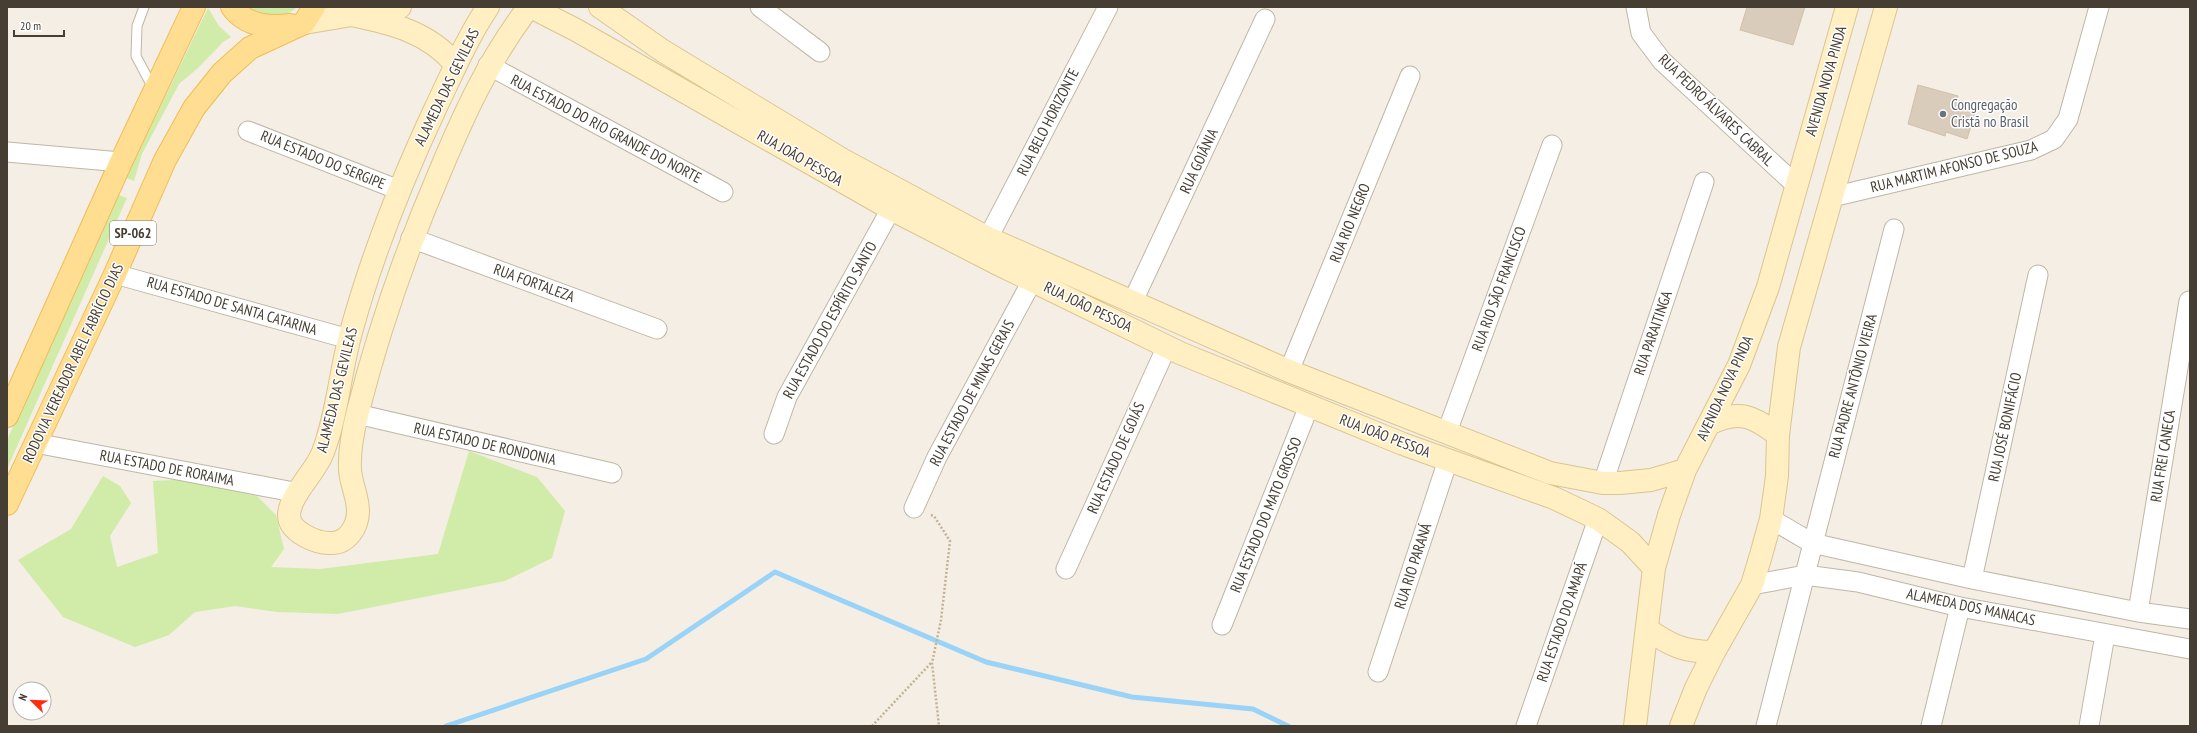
<svg xmlns="http://www.w3.org/2000/svg" width="2197" height="733" font-family="'PT Sans Narrow',sans-serif">
  <style>
    .green { fill: #d0eca8 }
    .lines { fill: none; stroke-linecap: round; stroke-linejoin: round }
    .stream { stroke: #99d3f7; stroke-width: 5 }
    .building { fill: #d9ccbb; stroke: #d2c1aa }
    .lane-casing { stroke: #c0b6a5; stroke-width: 11 }
    .street-casing { stroke: #c0b6a5; stroke-width: 21 }
    .secondary-casing { stroke: #dbc590; stroke-width: 24 }
    .primary-casing { stroke: #efbd56; stroke-width: 24 }
    .path { stroke: #c3b295; stroke-width: 2.5; stroke-dasharray: 2 2; stroke-linecap: butt }
    .lane { stroke: #fff; stroke-width: 9 }
    .street { stroke: #fff; stroke-width: 19 }
    .secondary { stroke: #ffefc2; stroke-width: 22 }
    .primary { stroke: #ffdd91; stroke-width: 22 }
    .worship-dot { fill: #6b7280; stroke: #fff; stroke-width: 1.5 }
    .labels { text-anchor: middle; stroke-width: 3; stroke-linejoin: round; paint-order: stroke }
    .shield { fill: #fff; stroke: #7e7870; stroke-width: 1 }
    .shield-label { font-size: 14px; font-weight: bold; fill: #463e33 }
    .street-label { font-size: 15px; fill: #463e33; stroke: #fff }
    .worship-label { font-size: 15px; fill: #5b616d; stroke: #fff; text-anchor: start }
  </style>
  <rect width="100%" height="100%" fill="#f4eee4"/>
  <path class="green" d="M250,7H297C284,20 264,21 250,7Z
    M208,8L219,26L231,37L223,42L198,68L179,84L142,154L134,181L126,178Z
    M119,195L127,198L7,469V440Z
    M469,451L537,477L565,511L552,558L505,581L338,614L277,612L235,606L195,612L169,635L135,647L63,617L18,560L71,529L103,476L120,486L131,503L110,536L117,567L158,553L153,481L196,479L257,496L276,515L284,549L271,567L320,569L438,554Z"/>
  <g class="lines">
    <path class="stream" d="M446,726L646,659L775,572L986,662L1132,697L1253,709L1288,726"/>
  </g>
  <path class="building" d="M1747,7H1805L1793,45L1740,30Z
    M1918,85L1958,96L1956,100L1977,106L1967,139L1946,132L1945,136L1908,124Z"/>
  <g class="lines">
    <defs>
      <path id="lane" d="M144,7L137,26L136,56L154,90"/>
      <path id="street" d="M760,7L820,52
        M1636,7L1641,33L1662,61L1796,185
        M488,65L723,192
        M248,131L399,190
        M7,152L121,162
        M1832,197L2031,150L2054,139L2068,119L2099,7
        M411,238L657,329
        M988,238L1108,7
        M115,274L349,339
        M1132,303L1265,19
        M1289,371L1410,76
        M357,414L612,473
        M1447,432L1552,145
        M774,434L787,397L891,209
        M35,443L299,493
        M1603,483L1704,182
        M914,508L937,457L1032,281
        M1771,519L1812,543L1972,579L2138,612L2190,619
        M1066,569L1167,346
        M1972,579L2038,275
        M1752,585L1805,575L1858,582L1960,607L2190,649
        M2138,612L2189,301
        M1222,625L1309,406
        M1378,672L1448,460
        M1526,726L1598,519
        M1766,726L1894,229
        M1931,726L1960,607
        M2089,726L2105,635"/>
      <path id="secondary" d="M488,7C467,38 452,74 436,107C401,182 371,257 350,336C340,374 337,415 323,452C316,472 290,494 289,515C289,532 316,543 330,543C347,544 358,527 358,511C358,497 351,484 350,470C349,451 353,430 358,411C379,328 407,248 441,169C465,112 488,62 525,12
        M600,7L663,51L843,160L988,238L1289,371L1550,473L1603,483H1620L1651,480L1685,470
        M535,9L576,30L891,209L996,263L1180,353L1403,444L1554,498L1598,519L1630,542L1654,568
        M351,15C391,23 429,32 456,65
        M304,23L400,7
        M1709,424C1739,409 1753,416 1778,435
        M1647,629C1671,646 1685,652 1714,652
        M1635,726L1654,568L1669,515L1685,470L1739,365L1768,287L1847,7
        M1681,726L1696,688L1714,652L1752,585L1761,555L1771,519L1777,476L1778,435L1789,347L1886,7"/>
      <path id="primary" d="M232,7C246,26 268,28 290,25
        M7,416L121,162L194,7
        M7,504L115,274L165,160L194,108L222,73L250,48L304,23L314,7"/>
    </defs>
    <use href="#lane" class="lane-casing"/>
    <use href="#street" class="street-casing"/>
    <use href="#secondary" class="secondary-casing"/>
    <use href="#primary" class="primary-casing"/>
    <path class="path" d="M931,515L934,516L950,541L941,620L932,663L939,726
      M872,726L931,663"/>
    <use href="#lane" class="lane"/>
    <use href="#street" class="street"/>
    <use href="#secondary" class="secondary"/>
    <use href="#primary" class="primary"/>
  </g>
  <circle class="worship-dot" cx="1943" cy="114" r="4"/>
  <g class="labels">
    <rect class="shield" x="110" y="221" width="46" height="24" rx="3"/>
    <g class="shield-label">
      <text x="133" y="238">SP-062</text>
    </g>
    <g class="street-label">
      <text transform="translate(1826 81) rotate(-74)" y="5">AVENIDA NOVA PINDA</text>
      <text transform="translate(447 87) rotate(-64)" y="5">ALAMEDA DAS GEVILEAS</text>
      <text transform="translate(1716 110) rotate(44)" y="5">RUA PEDRO ÁLVARES CABRAL</text>
      <text transform="translate(1048 122) rotate(-63)" y="5">RUA BELO HORIZONTE</text>
      <text transform="translate(606 129) rotate(28)" y="5">RUA ESTADO DO RIO GRANDE DO NORTE</text>
      <text transform="translate(800 158) rotate(30)" y="5">RUA JOÃO PESSOA</text>
      <text transform="translate(323 160) rotate(22)" y="5">RUA ESTADO DO SERGIPE</text>
      <text transform="translate(1199 161) rotate(-65)" y="5">RUA GOIÂNIA</text>
      <text transform="translate(1954 167) rotate(-14)" y="5">RUA MARTIM AFONSO DE SOUZA</text>
      <text transform="translate(1350 223) rotate(-68)" y="5">RUA RIO NEGRO</text>
      <text transform="translate(534 283) rotate(20)" y="5">RUA FORTALEZA</text>
      <text transform="translate(1499 289) rotate(-70)" y="5">RUA RIO SÃO FRANCISCO</text>
      <text transform="translate(232 306) rotate(16)" y="5">RUA ESTADO DE SANTA CATARINA</text>
      <text transform="translate(1088 307) rotate(26)" y="5">RUA JOÃO PESSOA</text>
      <text transform="translate(830 320) rotate(-61)" y="5">RUA ESTADO DO ESPÍRITO SANTO</text>
      <text transform="translate(1653 333) rotate(-71)" y="5">RUA PARAITINGA</text>
      <text transform="translate(73 363) rotate(-65)" y="5">RODOVIA VEREADOR ABEL FABRÍCIO DIAS</text>
      <text transform="translate(1853 386) rotate(-75)" y="5">RUA PADRE ANTÔNIO VIEIRA</text>
      <text transform="translate(1725 388) rotate(-65)" y="5">AVENIDA NOVA PINDA</text>
      <text transform="translate(337 390) rotate(-76)" y="5">ALAMEDA DAS GEVILEAS</text>
      <text transform="translate(972 393) rotate(-62)" y="5">RUA ESTADO DE MINAS GERAIS</text>
      <text transform="translate(2005 427) rotate(-78)" y="5">RUA JOSÉ BONIFÁCIO</text>
      <text transform="translate(1385 436) rotate(21)" y="5">RUA JOÃO PESSOA</text>
      <text transform="translate(485 444) rotate(13)" y="5">RUA ESTADO DE RONDONIA</text>
      <text transform="translate(2163 456) rotate(-81)" y="5">RUA FREI CANECA</text>
      <text transform="translate(1116 458) rotate(-66)" y="5">RUA ESTADO DE GOIÁS</text>
      <text transform="translate(167 468) rotate(11)" y="5">RUA ESTADO DE RORAIMA</text>
      <text transform="translate(1266 515) rotate(-68)" y="5">RUA ESTADO DO MATO GROSSO</text>
      <text transform="translate(1413 566) rotate(-72)" y="5">RUA RIO PARANÁ</text>
      <text transform="translate(1971 607) rotate(12)" y="5">ALAMEDA DOS MANACAS</text>
      <text transform="translate(1562 622) rotate(-71)" y="5">RUA ESTADO DO AMAPÁ</text>
    </g>
    <g class="worship-label">
      <text x="1951" y="110">Congregação<tspan x="1951" dy="17">Cristã no Brasil</tspan></text>
    </g>
  </g>
  <rect width="2197" height="733" fill="none" stroke="#463e33" stroke-width="16"/>
  <g transform="translate(32 701) rotate(293)"><circle r="19" fill="#ffffff" stroke="#b5b2ad"/>
  <path d="M0-3L7 15L0 10L-7 15Z" fill="#ff2c0f"/>
  <text y="-6" font-size="11" font-weight="bold" text-anchor="middle" fill="#463e33">N</text>
  </g>
  <path d="M14 30v6h50v-6" fill="none" stroke="#463e33" stroke-width="2"/>
  <text x="20" y="30" font-size="12" fill="#463e33" stroke="#ffffff" stroke-width="3" paint-order="stroke">20 m</text>
</svg>
